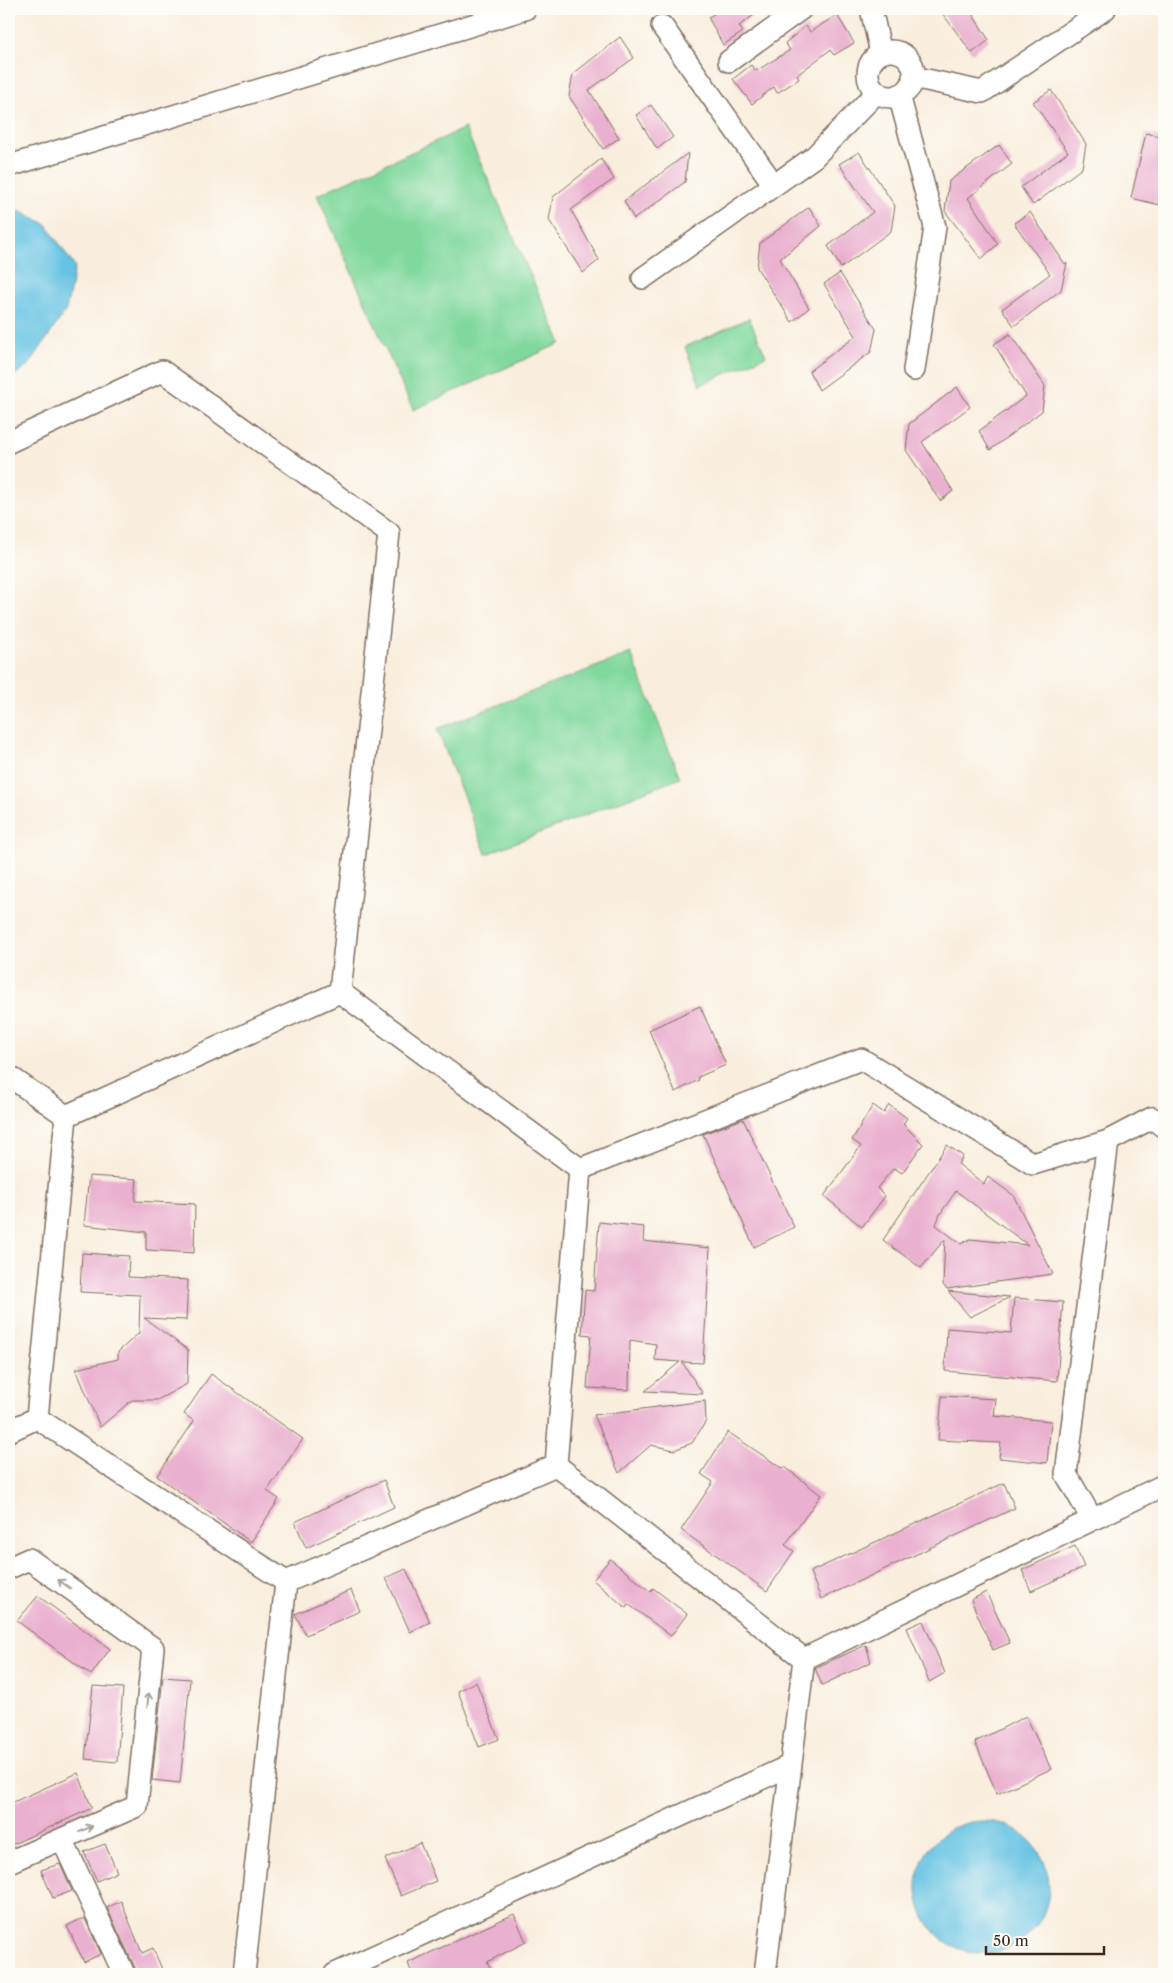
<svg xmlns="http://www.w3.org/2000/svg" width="1173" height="1983" font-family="'Libre Caslon Text',serif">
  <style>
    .green { fill: #80d89d; stroke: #5e815e }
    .water { fill: #65c2e3; stroke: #507680 }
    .building { fill: #eab0cf; fill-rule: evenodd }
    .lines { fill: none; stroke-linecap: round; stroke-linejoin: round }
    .minor-casing { stroke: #7e6f61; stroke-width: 24 }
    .minor { stroke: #fff; stroke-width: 21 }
    .oneway { stroke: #a79f9a }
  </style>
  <rect width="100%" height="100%" fill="#fdfcf7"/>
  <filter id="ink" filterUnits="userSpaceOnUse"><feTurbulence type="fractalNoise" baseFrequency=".02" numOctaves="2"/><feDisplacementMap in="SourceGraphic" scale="10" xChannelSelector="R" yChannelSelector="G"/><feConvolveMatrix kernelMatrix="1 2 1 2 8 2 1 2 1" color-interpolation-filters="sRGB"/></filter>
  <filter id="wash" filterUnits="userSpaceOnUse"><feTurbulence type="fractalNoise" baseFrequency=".0096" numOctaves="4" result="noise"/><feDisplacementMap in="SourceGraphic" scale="20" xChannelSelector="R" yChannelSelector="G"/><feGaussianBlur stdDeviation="1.12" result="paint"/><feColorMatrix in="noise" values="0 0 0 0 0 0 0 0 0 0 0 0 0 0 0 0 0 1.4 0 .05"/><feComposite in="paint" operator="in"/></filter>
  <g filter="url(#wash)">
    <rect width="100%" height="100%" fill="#f9eede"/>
    <path class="green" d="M465,128L561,343L413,410L317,195Z
      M749,318L766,356L700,385L685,347Z
      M631,653L680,778L486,854L437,729Z"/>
    <path class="water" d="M9,206L46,224L75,267L66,310L29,365L9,379Z
      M917 1887a66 66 0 1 1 132 0a66 66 0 1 1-132 0Z"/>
    <g id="blocks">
      <path class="building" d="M724,9H762L739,26L743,32L723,45L708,17Z
        M939,9H969L989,40L972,53Z
        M837,15L854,43L834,55L830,50L797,75L799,79L777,93L774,87L752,104L733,79L751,65L756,71L790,50L785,43L806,26L810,32Z
        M620,37L634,58L589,90L619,138L603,149L569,96L573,74Z
        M1051,90L1086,144L1082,168L1033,205L1021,187L1068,152L1033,102Z
        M651,105L673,137L657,149L636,115Z
        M1146,133L1164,137V206L1131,198Z
        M999,145L1012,164L968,198L998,244L981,259L945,211L949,181Z
        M859,152L895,206L891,231L841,268L828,246L873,212L839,164Z
        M688,153L685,182L634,219L624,201Z
        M601,159L614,179L571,210L599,260L583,273L549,220L553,197Z
        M809,207L821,226L780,259L809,308L792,322L757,268L760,243Z
        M1030,212L1065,264L1067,263L1061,290L1014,326L1002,309L1050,274L1014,223Z
        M840,273L876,329L871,352L819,390L809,371L856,336L824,284Z
        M1010,334L1045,386L1042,411L990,450L979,431L1026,396L994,344Z
        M957,387L970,407L922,442L953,491L940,501L906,450L909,424Z
        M700,1006L726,1065L698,1077L699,1080L675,1092L649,1030Z
        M873,1105L884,1113L889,1105L907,1118L903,1124L923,1144L902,1173L894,1168L877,1188L885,1196L862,1227L824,1196L861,1146L852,1140Z
        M743,1119L794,1227L754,1247L703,1134Z
        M947,1145L963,1156L958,1164L984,1184L988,1177L1013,1195L1053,1274L947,1289L943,1285L945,1239L921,1268L883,1240ZM956,1191L1028,1245L970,1239L961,1244L936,1225L940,1214Z
        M89,1176L137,1179L135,1201L195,1204L194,1253L146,1250V1232L84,1225Z
        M599,1222L644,1227L643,1241L710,1248L703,1363L682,1362L703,1394L645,1391L680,1362L655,1360L656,1344L630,1340L629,1390L587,1388L591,1335L582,1334L585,1290L594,1291Z
        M82,1253L129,1256L128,1277L188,1280L186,1320L144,1318L188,1350L187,1384L157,1400H132L100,1427L76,1369L118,1359V1352L139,1333L140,1295L80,1292Z
        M948,1291L1010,1297L970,1317Z
        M1014,1298L1063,1302L1057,1381L945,1371L947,1328L1011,1333Z
        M211,1374L303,1439L267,1491L279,1499L251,1542L157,1476L194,1421L184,1414Z
        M942,1396L996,1399L994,1416L1051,1421L1047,1463L999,1458L1001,1443L938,1440Z
        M705,1401L706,1421L692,1443L674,1450L651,1445L619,1473L594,1415Z
        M728,1432L783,1469L785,1467L821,1495L785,1545L794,1551L767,1591L681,1530L713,1482L701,1474Z
        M384,1480L394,1507L306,1548L295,1522Z
        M1004,1483L1015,1508L821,1599L810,1572Z
        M1075,1546L1084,1567L1031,1591L1022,1570Z
        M610,1559L651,1592L653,1588L687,1614L671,1636L628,1604L626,1608L593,1580Z
        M406,1569L430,1622L410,1632L386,1578Z
        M351,1590L360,1611L306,1635L295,1614Z
        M986,1592L1010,1643L993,1650L971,1600Z
        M38,1596L110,1649L91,1675L17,1621Z
        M923,1621L945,1673L929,1682L907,1628Z
        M866,1645L871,1662L822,1685L815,1668Z
        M163,1677L190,1679L180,1783L152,1780Z
        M476,1682L499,1739L479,1747L458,1691Z
        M93,1686L123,1688L117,1762L85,1759Z
        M1026,1716L1051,1769L997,1794L975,1742Z
        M78,1773L92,1808L9,1846V1804Z
        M420,1843L436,1881L401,1896L385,1859Z
        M105,1844L117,1872L97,1881L84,1852Z
        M60,1864L72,1891L53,1898L41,1870Z
        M121,1901L142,1953L153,1948L164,1974H138L107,1908Z
        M514,1914L526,1942L487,1962L494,1974H412L408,1963Z
        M81,1919H85L101,1954L84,1962L67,1926Z"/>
    </g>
  </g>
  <g filter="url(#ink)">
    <use href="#blocks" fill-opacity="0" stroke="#7e6f61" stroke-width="1"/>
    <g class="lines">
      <defs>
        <path id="minor" d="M871,9L881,53
          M662,26L774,185
          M868 74a23 23 0 1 1 46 0a23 23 0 1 1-46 0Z
          M729,61L801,9
          M913,77L982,92L1105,9
          M899,95L935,227L914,370
          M9,166L525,9
          M643,278L814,157L877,92
          M9,442L162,371L389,533L340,992L66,1116
          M340,992L580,1169L556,1465L804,1659
          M9,1076L66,1116
          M580,1169L861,1059L1033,1164L1108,1141L1152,1118L1164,1127
          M37,1418L286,1582L556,1465
          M9,1431L37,1418L66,1116
          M1092,1519L1066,1474L1108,1141
          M9,1568L29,1559L153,1648L137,1806L9,1862
          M62,1839L124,1974
          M244,1974L286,1582
          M335,1974L789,1766
          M765,1974L804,1659L1164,1485"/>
      </defs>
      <use href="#minor" class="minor-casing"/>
      <use href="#minor" class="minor"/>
    </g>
    <defs><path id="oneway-shaft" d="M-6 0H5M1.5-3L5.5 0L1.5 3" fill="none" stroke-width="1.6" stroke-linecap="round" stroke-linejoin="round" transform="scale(1.25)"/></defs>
    <g class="oneway">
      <use href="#oneway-shaft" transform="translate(64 1584) rotate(-145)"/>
      <use href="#oneway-shaft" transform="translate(148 1700) rotate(-84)"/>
      <use href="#oneway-shaft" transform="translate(86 1829) rotate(-24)"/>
    </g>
  </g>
  <rect width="1173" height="1983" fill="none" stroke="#fdfcf7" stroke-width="30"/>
  <path d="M986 1946v8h118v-8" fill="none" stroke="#3b2a1e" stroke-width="2.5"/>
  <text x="993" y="1946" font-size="15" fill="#3b2a1e" stroke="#fdfcf7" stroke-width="4" paint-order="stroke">50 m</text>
</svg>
